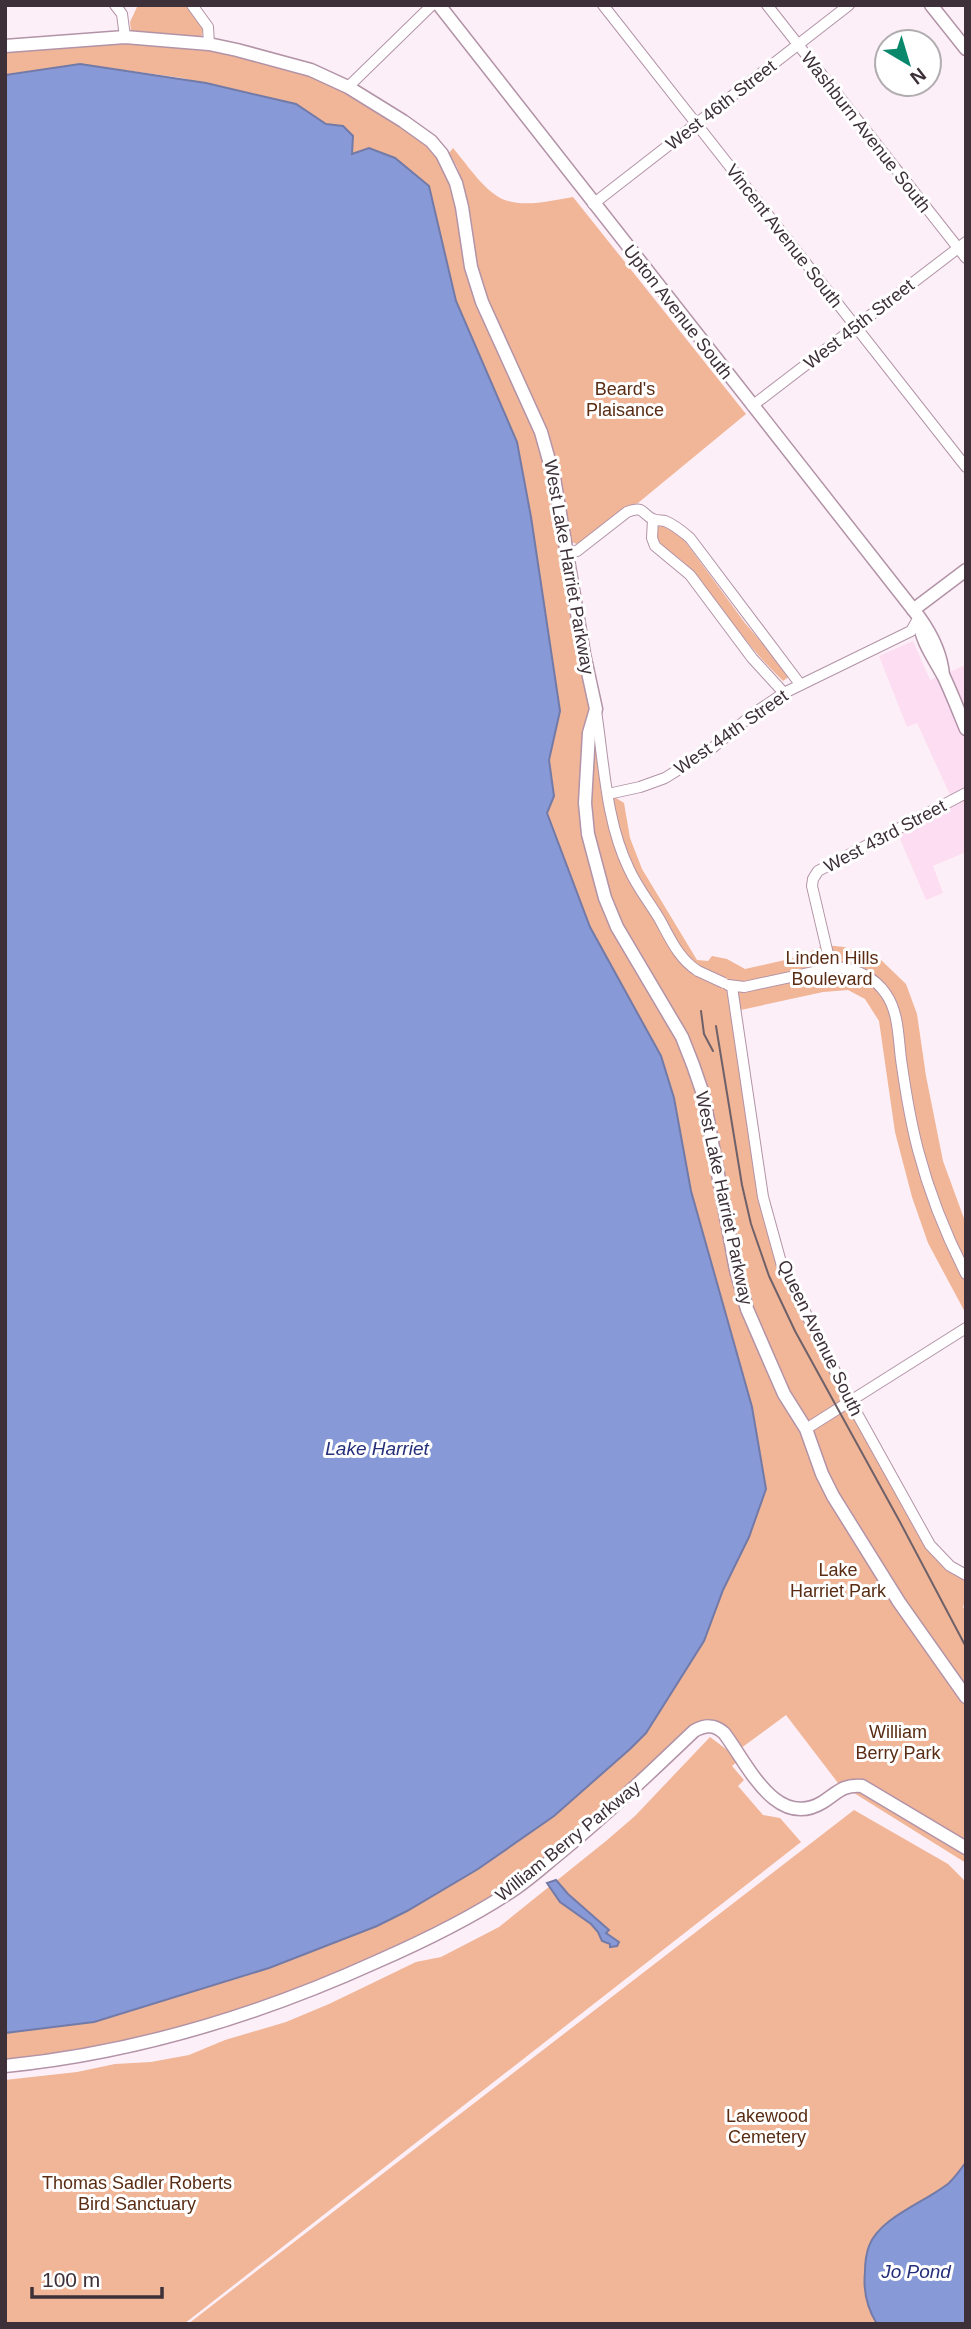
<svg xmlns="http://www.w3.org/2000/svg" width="971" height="2329" font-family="Helvetica,sans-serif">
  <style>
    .built { fill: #fdddf1 }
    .green { fill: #f1b597 }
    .water { fill: #8899d8; stroke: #727aa8; stroke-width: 2 }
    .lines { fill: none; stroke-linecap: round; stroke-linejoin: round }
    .minor-casing { stroke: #b293a7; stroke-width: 12 }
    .tertiary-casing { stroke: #b293a7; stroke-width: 15 }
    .minor { stroke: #fff; stroke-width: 10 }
    .tertiary { stroke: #fff; stroke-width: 12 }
    .tram { stroke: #6f6169; stroke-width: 2 }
    .minor-bridge-casing { stroke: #b293a7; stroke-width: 12; stroke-linecap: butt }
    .minor-bridge { stroke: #fff; stroke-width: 10 }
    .labels { text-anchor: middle; stroke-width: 6; stroke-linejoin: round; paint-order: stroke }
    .street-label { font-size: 18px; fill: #3d3038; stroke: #fff }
    .park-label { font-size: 18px; fill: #592c13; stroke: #fff }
    .water-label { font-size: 19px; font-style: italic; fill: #262f7a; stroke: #fff }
  </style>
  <rect width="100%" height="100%" fill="#fdeff7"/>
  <path class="built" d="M913,641L930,680L966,665V852L933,866L943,893L926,900L895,827L951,797L917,723L907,727L879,656Z"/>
  <path class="green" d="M138,5H185L203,29L200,48L279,66L345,89L442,154L469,257L541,432L608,793L624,803L630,838L642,869L697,960L708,961L712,956L727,959L745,969L798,957L825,945L844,947L881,960L906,984L917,1014L926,1076L943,1161L966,1224V1314L928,1243L912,1197L895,1132L879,1021L865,999L848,990L823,992L736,1011L763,1197L782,1266L930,1545L966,1575V1601L963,1607L966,1611V1863L838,1783L786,1715L737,1751L707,1726L644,1780L477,1912L239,2018L5,2066V2033L94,2022L268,1968L378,1926L407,1911L478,1869L554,1816L630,1749L646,1733L704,1641L723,1590L749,1537L766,1489L752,1407L691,1191L674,1098L661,1056L590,927L547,813L554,796L549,760L560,710L531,517L517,442L456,301L429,186L395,158L369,148L352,154L343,126L326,124L296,104L182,78L80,64L5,75V49L132,41L130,22Z
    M453,148C467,164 487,196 508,201C528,207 553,200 573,197L746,414L638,503L626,507L577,544L569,541L557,477L485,300L477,266L472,225L462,181L457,167L449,153Z
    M662,526L674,531L682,537L745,623L790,676L783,681C758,657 737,630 716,602C705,588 695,571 681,560C669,550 653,545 658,527Z
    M710,1737L726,1749L737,1762L732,1766L744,1780L738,1786L763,1815L780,1818L801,1842L184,2324H5V2080L77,2072L115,2064L151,2062L189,2055L225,2040L286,2022L329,2004L416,1962L441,1957L499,1927L606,1841L635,1816Z
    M854,1810L948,1864L966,1882V2324H188Z"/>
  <path class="water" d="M80,64L206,83L296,104L326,124L343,126L353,136L352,154L369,148L395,158L429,186L456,301L517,442L531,517L560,711L549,760L554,796L547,813L590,927L661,1056L674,1098L691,1191L752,1407L766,1489L749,1537L723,1590L704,1641L646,1733L630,1749L554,1816L478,1869L407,1911L377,1926L269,1968L94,2022L5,2033V75Z
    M556,1880L568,1894L609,1930L606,1933L619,1942L617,1946L610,1947V1944L602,1941L598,1932L591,1924L560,1902L547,1883Z
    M966,2162V2324H877C867,2308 863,2291 865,2272C865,2264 866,2254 869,2246C880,2217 926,2202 949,2183C955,2177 961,2169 966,2162Z"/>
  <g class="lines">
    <defs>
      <path id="minor" d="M115,5L122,14
        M192,5L208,27L209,44
        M603,5L966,467
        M767,5L966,258
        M122,14L125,37
        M348,87L432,5
        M593,204L849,5
        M752,406L966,242
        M653,519L652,538L655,546L690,575L752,658L784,693
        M566,552L577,551L627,512C645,505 641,514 653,519C657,521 662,520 665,521C675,525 683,532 690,538L800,684
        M596,711C604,763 606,822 629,869C637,887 650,903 660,920C671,940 679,959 698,971
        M608,794L640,787L665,778L710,750L753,714L784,693L911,631L919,617
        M831,967L812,886L813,879L818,871L966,793
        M728,985L744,987L837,967C857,970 874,976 886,994C900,1014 898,1043 902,1066C906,1094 911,1123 918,1150C929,1192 946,1235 966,1274
        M732,987L763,1197L782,1266L850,1401L930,1545L950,1566L966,1575
        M806,1429L966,1328"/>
      <path id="tertiary" d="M439,5L919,617C932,635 941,653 943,675
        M931,5L966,49
        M5,46L125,37L209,44L237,50L311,70L348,87L403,121L431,141L442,154L456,183L462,207L471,267L482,302L541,432L554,478L584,654L596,709L589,733L585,803L588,834L605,898L617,927L682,1037L693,1065L703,1094L736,1270L747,1309L770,1362L784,1394L806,1429L822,1474L833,1496L899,1602L966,1697
        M913,610L966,570
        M919,621C922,643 934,658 944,677C952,694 959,712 966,729
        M5,2066C135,2053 257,2016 376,1962C424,1941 472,1918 516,1888C532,1877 546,1864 561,1852C608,1813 651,1772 694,1731C705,1725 714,1724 724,1733C747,1763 776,1831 823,1802C837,1793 843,1784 862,1786L966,1848"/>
    </defs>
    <use href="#minor" class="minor-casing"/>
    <use href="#tertiary" class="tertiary-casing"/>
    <use href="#minor" class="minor"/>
    <use href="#tertiary" class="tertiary"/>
    <path class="tram" d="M701,1011L704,1034L713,1051
      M716,1026L742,1185L751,1224L769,1276L795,1331L900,1522L966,1647"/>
    <defs>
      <path id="minor-bridge" d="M698,971L724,983"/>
    </defs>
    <use href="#minor-bridge" class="minor-bridge-casing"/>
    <use href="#minor-bridge" class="minor-bridge"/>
  </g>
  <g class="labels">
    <g class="street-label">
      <text transform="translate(721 105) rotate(-38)" y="6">West 46th Street</text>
      <text transform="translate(866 132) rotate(52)" y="6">Washburn Avenue South</text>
      <text transform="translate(784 236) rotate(52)" y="6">Vincent Avenue South</text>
      <text transform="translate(678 312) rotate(52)" y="6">Upton Avenue South</text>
      <text transform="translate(859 324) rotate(-38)" y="6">West 45th Street</text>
      <text transform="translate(569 567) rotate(80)" y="6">West Lake Harriet Parkway</text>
      <text transform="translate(731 732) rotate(-35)" y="6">West 44th Street</text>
      <text transform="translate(885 836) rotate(-28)" y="6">West 43rd Street</text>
      <text transform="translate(724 1198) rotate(78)" y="6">West Lake Harriet Parkway</text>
      <text transform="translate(820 1338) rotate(64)" y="6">Queen Avenue South</text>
      <text transform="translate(568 1841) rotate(-39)" y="6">William Berry Parkway</text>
    </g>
    <g class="park-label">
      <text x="625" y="395">Beard's<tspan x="625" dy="21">Plaisance</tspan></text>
      <text x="832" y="964">Linden Hills<tspan x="832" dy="21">Boulevard</tspan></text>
      <text x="838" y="1576">Lake<tspan x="838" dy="21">Harriet Park</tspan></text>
      <text x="898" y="1738">William<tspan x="898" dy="21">Berry Park</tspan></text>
      <text x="767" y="2122">Lakewood<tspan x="767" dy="21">Cemetery</tspan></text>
      <text x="137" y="2189">Thomas Sadler Roberts<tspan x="137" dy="21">Bird Sanctuary</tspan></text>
    </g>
    <g class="water-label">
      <text x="377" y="1455">Lake Harriet</text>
      <text x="916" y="2278">Jo Pond</text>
    </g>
  </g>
  <rect width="971" height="2329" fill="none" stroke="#3d3038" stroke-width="14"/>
  <g transform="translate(908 63) rotate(142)"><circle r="33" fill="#ffffff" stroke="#b1acaf" stroke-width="2"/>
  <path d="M0-5L12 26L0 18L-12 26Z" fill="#09886c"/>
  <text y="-10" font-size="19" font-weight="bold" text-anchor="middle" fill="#3d3038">N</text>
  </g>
  <path d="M32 2287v10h130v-10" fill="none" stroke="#3d3038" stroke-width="3.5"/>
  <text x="42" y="2287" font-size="21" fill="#3d3038" stroke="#ffffff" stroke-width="5" paint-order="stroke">100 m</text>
</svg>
